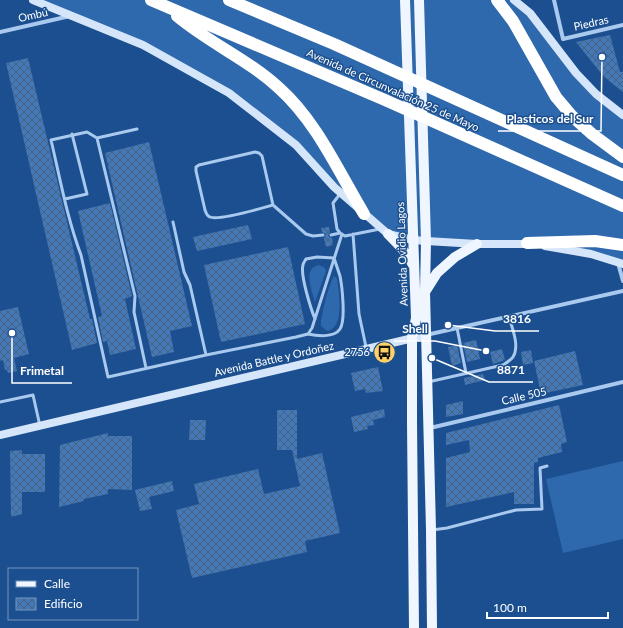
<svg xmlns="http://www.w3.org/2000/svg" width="623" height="628" font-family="Lato,sans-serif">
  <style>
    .grass { fill: #2e69ad }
    .building { fill: url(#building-cross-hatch) }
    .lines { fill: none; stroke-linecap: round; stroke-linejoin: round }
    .lane { stroke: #a9c9ee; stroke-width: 3 }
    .street { stroke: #a9c9ee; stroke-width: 4 }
    .secondary { stroke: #d6e6fa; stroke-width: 8 }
    .primary { stroke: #f0f6ff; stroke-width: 10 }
    .highway { stroke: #fff; stroke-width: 12 }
    .labels { text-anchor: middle; stroke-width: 3; stroke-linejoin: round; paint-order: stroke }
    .street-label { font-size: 11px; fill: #fff; stroke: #1b4f8f }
    .poi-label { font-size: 11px; fill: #fff; stroke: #1b4f8f; text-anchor: end }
    .leader { fill: none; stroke: #fff; stroke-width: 1.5 }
    .callout-dot { fill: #fff; stroke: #1b4f8f; stroke-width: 1.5 }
    .callout-label { font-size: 12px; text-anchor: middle; font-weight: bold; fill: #fff; stroke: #1b4f8f; stroke-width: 3; stroke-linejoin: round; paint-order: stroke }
  </style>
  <defs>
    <pattern id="building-cross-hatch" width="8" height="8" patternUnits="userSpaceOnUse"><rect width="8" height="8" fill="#4478b7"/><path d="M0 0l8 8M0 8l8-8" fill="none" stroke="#486282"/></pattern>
  </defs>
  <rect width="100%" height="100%" fill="#1b4f8f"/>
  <path class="grass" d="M33,0H514L576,73L623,115V264L527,243L477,244L388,234L296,145L229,93L143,45Z
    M319,265L325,268L326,271L315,302C312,291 302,268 319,265Z
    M334,276L337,279C339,292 345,328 327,331L321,326C320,318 329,284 334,276Z
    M623,461V539L563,553L546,479Z"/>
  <path class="building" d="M610,35L620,72H623V92L604,77L576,42Z
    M28,58L90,319H92L97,343L72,350L6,63Z
    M149,142L192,326L170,331L174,352L152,357L105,153Z
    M110,203L132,296L125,299L136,349L110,355L107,341L103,342L98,317L102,316L78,211Z
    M248,225L252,239L197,251L193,237Z
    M329,227L330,232L328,236L332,238L333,245L326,247L324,238L326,234L322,232L321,228Z
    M288,247L305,324L221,342L204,265Z
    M18,307L29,354L14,358L17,371L8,373L7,370H5L3,360L0,361V311Z
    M476,340L480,359L467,362L463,343Z
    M457,345L461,363L452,366L448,347Z
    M502,349L505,360L493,364L490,352Z
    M531,350L533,363L523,365L521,352Z
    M575,351L583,385L541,394L534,361Z
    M378,367L383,391L366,393L365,389L355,391L351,373Z
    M483,374L485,380L465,385L464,378Z
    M463,401V414L446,417V405Z
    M559,405L567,442L561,444L562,452L538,458V462L534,463V504H514V492L446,507V458L470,452L469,440L446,445V433Z
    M384,409L385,417L373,420L374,425L367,426L368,429L354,432L351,417Z
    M277,410H297V459L322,453L340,533L305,541L307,552L192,578L176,510L199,504L194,484L258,469L264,494L300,486L292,450H277Z
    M190,420H206L205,440H189Z
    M108,433V436H132V490L108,489V494L84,499V501L59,507L60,445Z
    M22,450V454H45V492H22V514L11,517L10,451Z
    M172,481L174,491L149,497L152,509L140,511L135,490Z"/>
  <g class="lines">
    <path class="lane" d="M137,129L97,138L87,132L51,140C60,178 67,218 81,255L108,377L206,355L296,337L308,334L312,328L342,234
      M97,138L135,296L134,312L146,368
      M340,194L333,203L337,229L340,233
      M65,199L87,194L72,134
      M273,205C262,208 219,221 210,217C207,216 206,213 205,210L196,171V167L199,165L255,152L259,153L262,156L273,205L306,234L313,236L323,235
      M173,222L184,272L190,285L206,355
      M353,234L359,314L366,347
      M331,235L340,233L345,236L380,229
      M457,328L466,373
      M308,334C317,336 334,338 340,329C346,320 342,286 340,276C338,270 336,264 334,258L317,257L306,259C305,261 303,263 303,265C300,275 311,309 315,319
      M428,382L503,365C506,363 511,360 513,357C520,346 512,328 509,317
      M0,402L33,395L40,426
      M432,530L447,528L516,510L542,509L540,468L547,466"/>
    <path class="street" d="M554,0L563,39
      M0,32L70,16
      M563,39L623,25
      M618,263L623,281
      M426,335L623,291
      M430,428L623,382"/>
    <path class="secondary" d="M33,0L143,45L229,93L296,145L334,187L388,234L413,240L426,241L477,244H531
      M514,0L530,13L576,73L596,94L623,115
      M545,246L591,254L623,264
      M0,435L426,335"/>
    <path class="primary" d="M405,0L416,318L412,338V422L414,628
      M419,0L426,241L425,292L431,530L432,628
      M388,234C398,244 406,252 413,265
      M425,292L437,273L455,257L477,244"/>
    <path class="highway" d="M151,0L385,100L623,206
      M229,0L334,44L623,175
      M497,0L513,21L556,97L572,116L592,134L623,157
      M177,16C209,43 249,60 279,88C317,122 338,171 364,214
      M527,243L595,241L623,245"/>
  </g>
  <defs>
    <symbol id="bus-disc" viewBox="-11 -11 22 22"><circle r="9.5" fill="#ffd166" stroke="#1b4f8f"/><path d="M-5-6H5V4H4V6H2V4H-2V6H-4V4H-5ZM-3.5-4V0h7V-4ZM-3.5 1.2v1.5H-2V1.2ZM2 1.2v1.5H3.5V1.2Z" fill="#111"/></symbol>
  </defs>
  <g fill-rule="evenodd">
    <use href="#bus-disc" x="372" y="340" width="25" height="25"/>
  </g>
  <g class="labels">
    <g class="street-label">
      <text transform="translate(33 15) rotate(-13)" y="4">Ombú</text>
      <text transform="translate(591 23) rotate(-13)" y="4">Piedras</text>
      <text transform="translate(393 90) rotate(24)" y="4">Avenida de Circunvalación 25 de Mayo</text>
      <text transform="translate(402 254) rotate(-92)" y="4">Avenida Ovidio Lagos</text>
      <text transform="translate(274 359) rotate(-13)" y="4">Avenida Battle y Ordoñez</text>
      <text transform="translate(524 396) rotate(-13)" y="4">Calle 505</text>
    </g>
    <g class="poi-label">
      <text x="370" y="356">2756</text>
    </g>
  </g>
  <path class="leader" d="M602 57L601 131H498M448 325L495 331H539M486 351L435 341H394M432 358L489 382H533M12 333L12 383H72"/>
  <g class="callout-dot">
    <circle cx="602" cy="57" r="4"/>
    <circle cx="448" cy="325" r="4"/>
    <circle cx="486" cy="351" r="4"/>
    <circle cx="432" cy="358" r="4"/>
    <circle cx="12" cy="333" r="4"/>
  </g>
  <g class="callout-label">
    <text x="550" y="123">Plasticos del Sur</text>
    <text x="517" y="323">3816</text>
    <text x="415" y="333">Shell</text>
    <text x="511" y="374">8871</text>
    <text x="42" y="375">Frimetal</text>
  </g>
  <rect x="8" y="568" width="130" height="52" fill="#1b4f8f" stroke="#7695bc"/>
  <rect x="16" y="581" width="20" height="6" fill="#f0f6ff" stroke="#7695bc"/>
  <text x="44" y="588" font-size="12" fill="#ffffff">Calle</text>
  <rect x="16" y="598" width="20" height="12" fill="url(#building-cross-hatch)" stroke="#7695bc"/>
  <text x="44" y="608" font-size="12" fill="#ffffff">Edificio</text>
  <path d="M487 612v6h121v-6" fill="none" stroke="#ffffff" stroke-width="2"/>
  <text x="493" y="612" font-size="12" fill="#ffffff" stroke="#1b4f8f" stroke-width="3" paint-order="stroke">100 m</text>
</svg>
